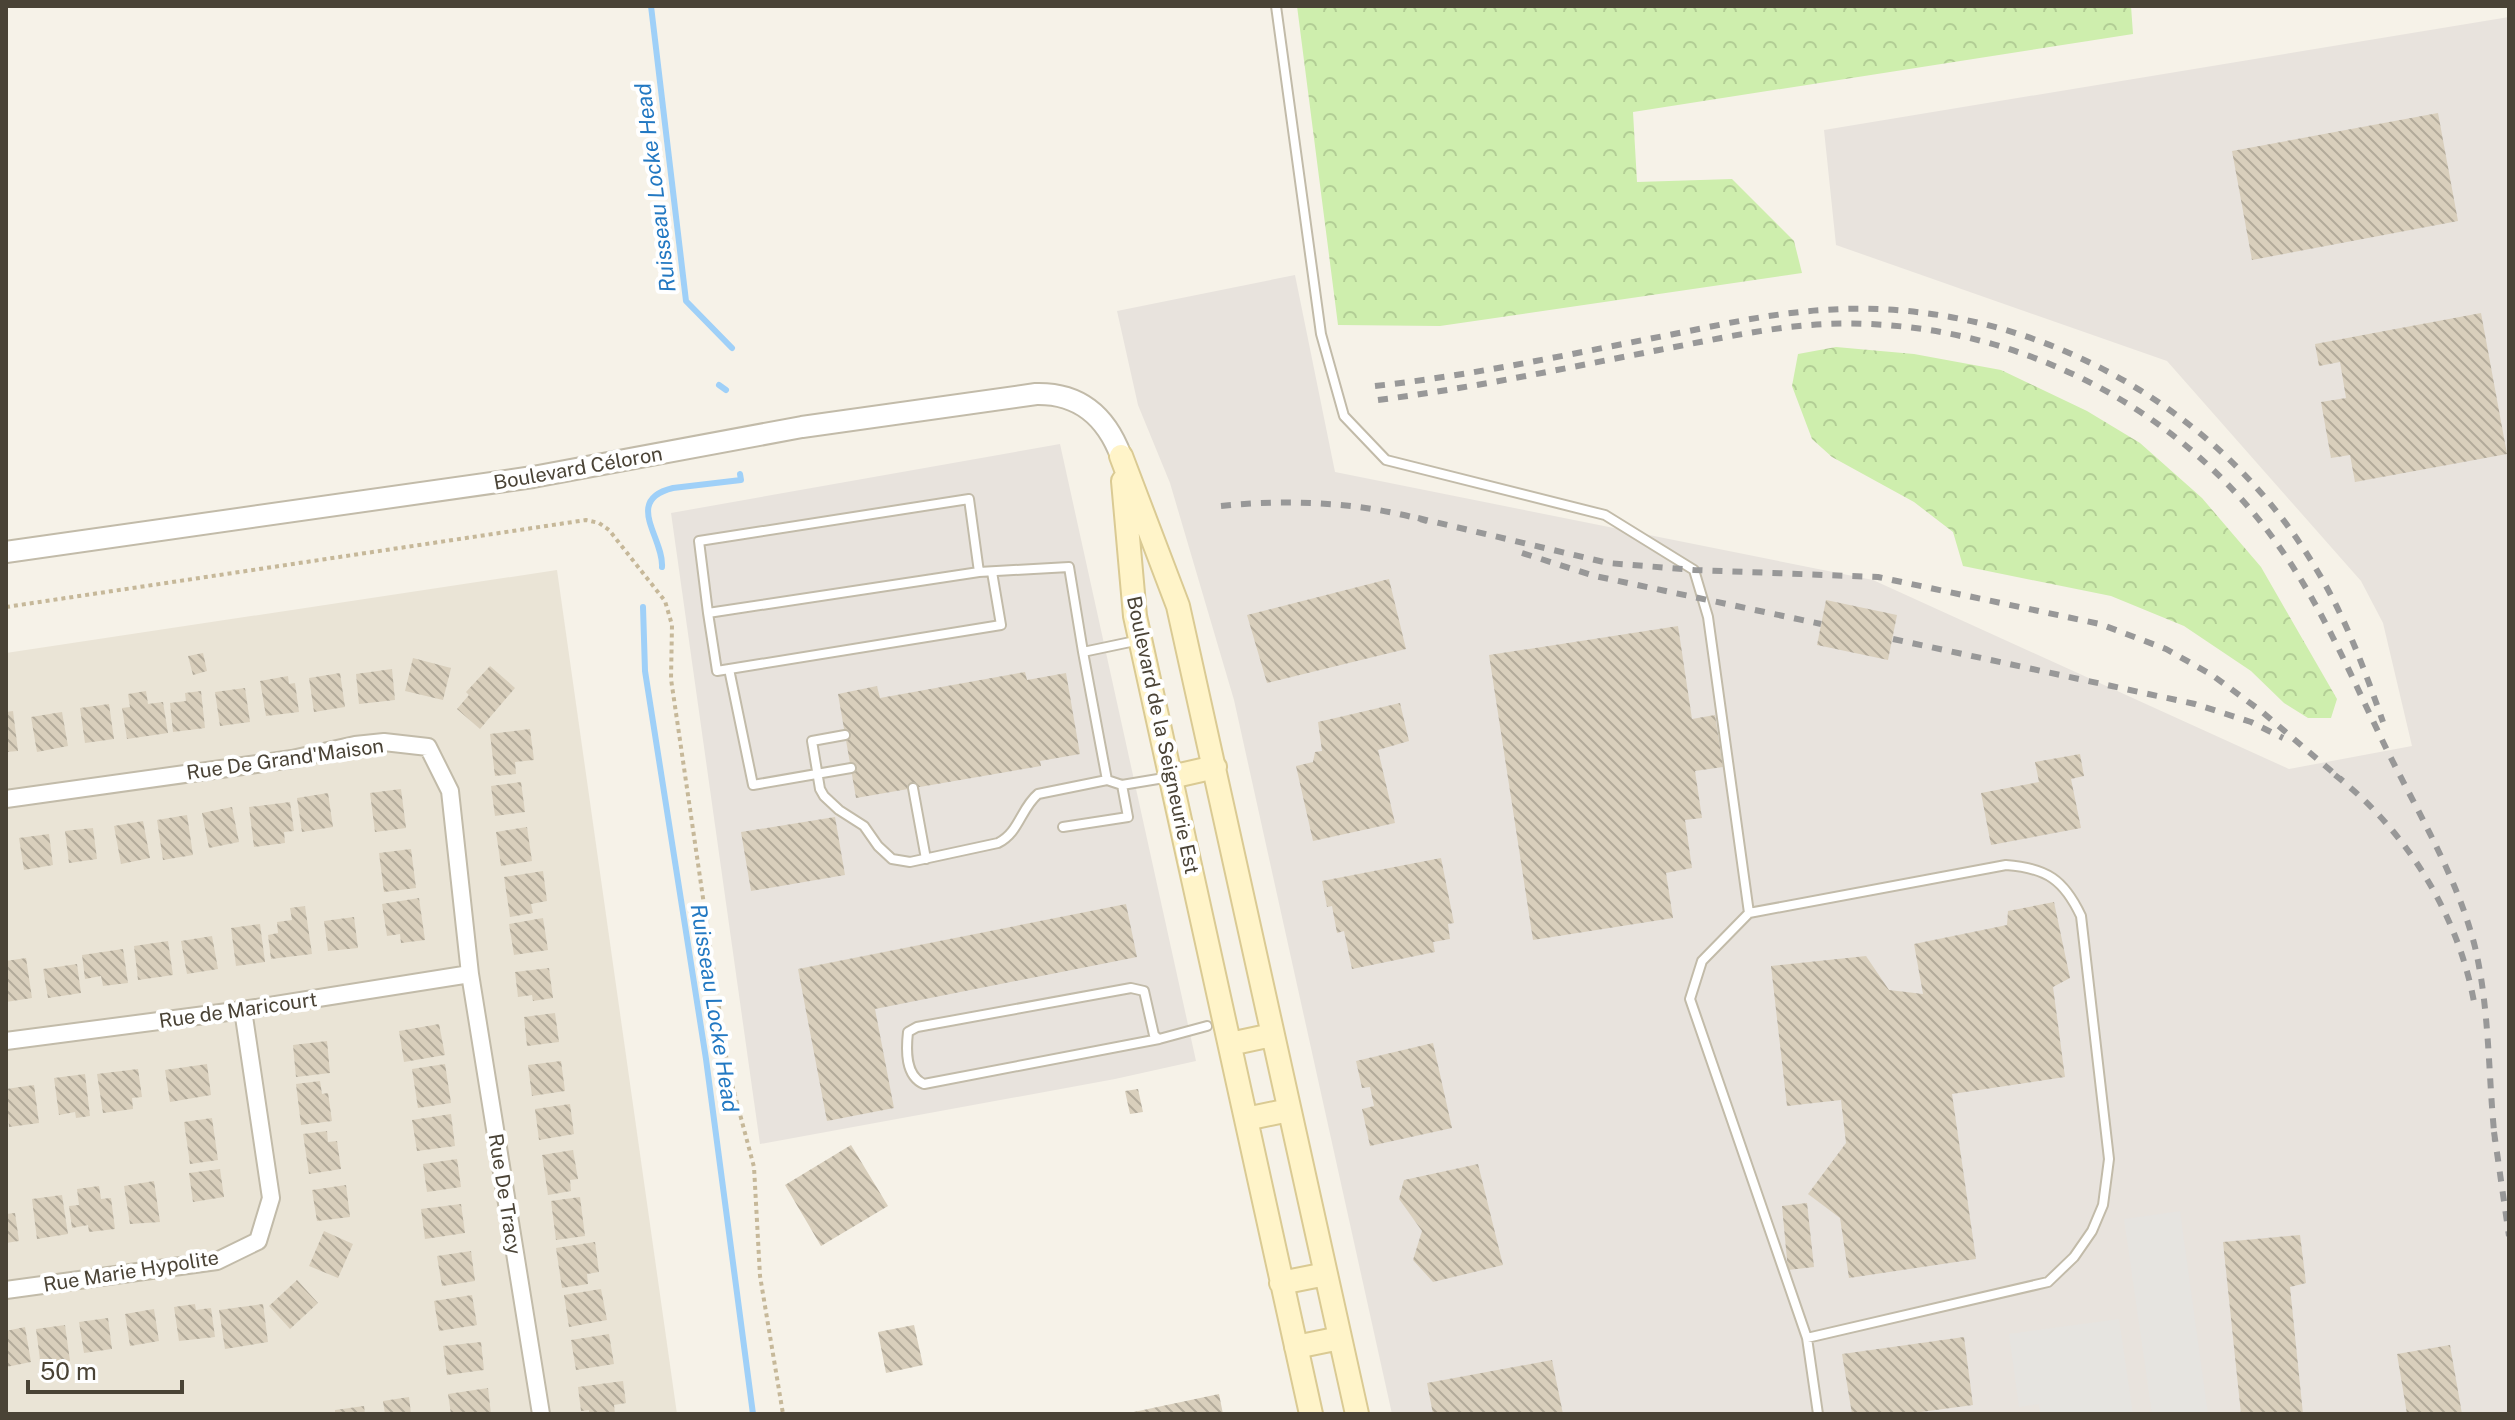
<svg xmlns="http://www.w3.org/2000/svg" width="2515" height="1420" font-family="'Public Sans',sans-serif">
  <style>
    .residential { fill: #eae4d6 }
    .industrial { fill: #e8e3dd }
    .forest { fill: url(#forest-crowns) }
    .parking { fill: #e6e4e0 }
    .lines { fill: none; stroke-linecap: round; stroke-linejoin: round }
    .stream { stroke: #9fd0f8; stroke-width: 6 }
    .building { fill: url(#building-back-hatch) }
    .service-casing { stroke: #c2bba9; stroke-width: 12 }
    .minor-casing { stroke: #c2bba9; stroke-width: 20 }
    .tertiary-casing { stroke: #c2bba9; stroke-width: 24 }
    .secondary-casing { stroke: #daca93; stroke-width: 26 }
    .path { stroke: #c6b899; stroke-width: 4; stroke-dasharray: 4 4; stroke-linecap: butt }
    .service { stroke: #fff; stroke-width: 8 }
    .minor { stroke: #fff; stroke-width: 16 }
    .tertiary { stroke: #fff; stroke-width: 20 }
    .secondary { stroke: #fff4c9; stroke-width: 22 }
    .rail { stroke: #989898; stroke-width: 6; stroke-dasharray: 10 10; stroke-linecap: butt }
    .labels { text-anchor: middle; stroke-width: 8; stroke-linejoin: round; paint-order: stroke }
    .street-label { font-size: 20px; fill: #4a4336; stroke: #fff }
    .water-label { font-size: 22px; font-style: italic; fill: #2278c2; stroke: #fff }
  </style>
  <defs>
    <pattern id="forest-crowns" width="20" height="18" patternUnits="userSpaceOnUse" patternTransform="scale(2)"><rect width="20" height="18" fill="#ceeead"/><path d="M2 6a3 3 0 1 1 6 0M12 15a3 3 0 1 1 6 0" fill="none" stroke="#b2cd95"/></pattern>
    <pattern id="building-back-hatch" width="6" height="6" patternUnits="userSpaceOnUse" patternTransform="scale(2)"><rect width="6" height="6" fill="#d9cfbc"/><path d="M-1 5l2 2M0 0l6 6M5-1l2 2" fill="none" stroke="#b2aa9a"/></pattern>
  </defs>
  <rect width="100%" height="100%" fill="#f6f2e8"/>
  <path class="residential" d="M557,570L677,1414H6V653Z"/>
  <path class="industrial" d="M2509,17V1414H1392L1234,700L1170,483L1138,405L1117,311L1295,275L1335,472L1873,580L2289,769L2412,746L2383,623L2361,581L2167,361L1836,245L1824,130Z
    M1060,444L1196,1061L1115,1079L760,1144L671,513Z"/>
  <path class="forest" d="M1297,6H2131L2133,34L1633,112L1637,182L1732,179L1794,241L1802,273L1440,326L1338,325Z
    M1836,347L1914,354L2001,370L2087,411L2140,443L2202,498L2261,567L2337,699L2331,718H2308L2284,703L2251,671L2184,626L2111,596L1963,566L1953,532L1914,502L1832,457L1812,439L1792,386L1798,354Z"/>
  <path class="parking" d="M2180,1211L2208,1414H2152L2124,1219Z
    M2119,1319L2133,1414H2040L2039,1404L2019,1407L2009,1334Z"/>
  <g class="lines">
    <path class="stream" d="M651,6L686,301L732,348
      M719,385L726,390
      M662,567C664,538 623,500 673,488L741,480L740,474
      M643,607L645,671L706,1059L753,1414"/>
  </g>
  <path class="building" d="M2438,113L2458,221L2252,260L2232,151Z
    M2481,313L2507,454L2355,482L2350,455L2331,458L2321,402L2346,398L2340,362L2319,366L2315,344Z
    M1389,579L1406,649L1267,683L1247,615Z
    M1826,600L1897,615L1888,660L1817,645Z
    M1678,626L1692,719L1715,715L1723,767L1695,771L1702,818L1685,820L1692,868L1666,873L1673,918L1533,940L1489,655Z
    M203,653L207,671L193,675L188,656Z
    M413,658L451,668L443,700L405,691Z
    M490,666L515,688L480,729L457,709L469,695L466,692Z
    M392,669L395,700L359,704L356,674Z
    M1025,672L1027,680L1066,673L1080,754L1040,761L1041,766L856,798L838,694L877,686L880,698Z
    M340,673L345,707L314,712L309,678Z
    M288,676L289,684L295,683L299,712L266,716L260,681Z
    M245,688L250,722L220,726L215,692Z
    M146,691L148,704L163,702L168,733L127,739L122,708L130,707L128,694Z
    M201,691L205,728L173,732L170,703L186,701L185,693Z
    M1400,703L1409,741L1378,750L1395,823L1313,841L1296,766L1313,762L1315,752L1322,751L1318,722Z
    M109,704L114,739L85,743L80,708Z
    M13,711L18,751L6,752V712Z
    M62,712L68,746L37,752L31,717Z
    M530,729L534,760L515,762L516,774L495,776L490,734Z
    M2080,754L2084,776L2071,779L2081,828L1991,845L1981,793L2039,782L2035,762Z
    M521,782L525,812L495,816L491,786Z
    M401,789L406,828L375,832L370,793Z
    M328,793L333,827L302,832L297,798Z
    M290,802L294,831L284,832L285,843L254,847L249,807Z
    M232,807L239,842L209,848L202,813Z
    M187,815L193,855L163,860L157,820Z
    M835,817L845,875L751,891L741,832Z
    M143,821L150,858L121,864L114,826Z
    M527,827L532,861L501,866L496,832Z
    M93,828L97,859L69,863L65,831Z
    M49,834L53,865L24,870L19,838Z
    M411,849L416,888L384,892L379,853Z
    M1441,858L1454,923L1448,924L1450,939L1433,942L1435,952L1352,969L1344,931L1337,933L1332,906L1327,907L1322,881Z
    M543,871L547,901L531,904L533,913L510,917L504,877Z
    M419,898L425,940L401,943L400,934L387,936L382,904Z
    M2054,902L2070,978L2053,987L2065,1077L1952,1094L1976,1259L1849,1278L1840,1218L1808,1194L1846,1143L1841,1100L1787,1106L1771,966L1866,956L1889,990L1923,994L1914,944L2007,925L2008,911Z
    M1126,904L1137,957L875,1009L894,1108L827,1121L798,969Z
    M305,906L312,954L271,959L268,935L278,933L277,922L292,920L290,908Z
    M354,917L358,948L328,951L324,921Z
    M543,918L548,950L514,955L509,924Z
    M260,924L265,962L236,966L231,928Z
    M212,936L218,969L187,974L181,941Z
    M168,941L173,975L138,980L134,946Z
    M123,949L128,983L103,986L101,976L85,979L82,955Z
    M26,958L32,998L6,1002V961Z
    M77,964L81,993L48,998L43,969Z
    M549,968L553,998L533,1001L532,995L518,997L515,972Z
    M555,1013L559,1042L527,1046L524,1017Z
    M439,1024L445,1055L404,1062L399,1031Z
    M327,1041L330,1073L296,1077L293,1045Z
    M1433,1043L1452,1128L1370,1146L1362,1109L1374,1106L1370,1087L1362,1088L1356,1061Z
    M561,1061L565,1091L532,1096L528,1065Z
    M207,1064L211,1095L170,1102L165,1070Z
    M445,1064L451,1103L418,1108L412,1069Z
    M138,1069L142,1097L132,1098L133,1109L103,1113L97,1074Z
    M85,1074L90,1116L76,1118L75,1112L59,1115L54,1078Z
    M320,1081L322,1094L328,1093L332,1121L301,1125L296,1084Z
    M34,1085L39,1123L9,1127L6,1089Z
    M1138,1089L1143,1112L1130,1114L1125,1091Z
    M570,1104L574,1134L539,1140L535,1109Z
    M451,1114L455,1146L417,1151L412,1120Z
    M212,1118L218,1160L190,1164L184,1122Z
    M327,1131L328,1142L337,1141L341,1169L309,1174L303,1134Z
    M851,1145L888,1206L821,1246L785,1185Z
    M573,1150L578,1179L570,1180L571,1191L548,1195L542,1155Z
    M457,1159L461,1187L427,1192L423,1164Z
    M1478,1164L1503,1265L1433,1282L1413,1260L1422,1231L1399,1199L1404,1180Z
    M220,1169L224,1197L193,1202L189,1173Z
    M154,1181L160,1222L130,1224L124,1186Z
    M346,1185L350,1217L317,1221L312,1190Z
    M99,1186L101,1199L111,1198L115,1229L89,1232L88,1225L72,1228L69,1206L79,1205L77,1189Z
    M62,1195L68,1234L37,1239L32,1199Z
    M580,1197L585,1236L556,1240L551,1201Z
    M1807,1203L1814,1267L1788,1270L1782,1206Z
    M461,1204L465,1233L425,1239L421,1209Z
    M15,1213L19,1241L6,1243V1214Z
    M324,1231L353,1244L338,1278L309,1266Z
    M2300,1235L2306,1283L2290,1287L2303,1414H2241L2223,1242Z
    M595,1242L599,1272L587,1274L588,1284L562,1288L556,1248Z
    M471,1251L475,1281L442,1286L437,1256Z
    M297,1280L318,1303L290,1329L269,1306Z
    M601,1289L607,1320L569,1327L564,1295Z
    M472,1295L477,1325L439,1331L434,1301Z
    M195,1304L196,1310L211,1308L215,1337L179,1341L174,1307Z
    M263,1304L268,1342L225,1349L219,1310Z
    M154,1309L159,1341L130,1346L125,1314Z
    M108,1318L112,1349L84,1353L79,1322Z
    M65,1325L70,1361L49,1364V1371L53,1370V1373L42,1375L36,1329Z
    M914,1325L923,1365L886,1373L878,1332Z
    M25,1327L31,1362L6,1367V1331Z
    M609,1334L614,1364L576,1370L571,1340Z
    M1964,1337L1973,1405L1906,1414H1852L1842,1354Z
    M481,1342L484,1370L447,1375L443,1346Z
    M2450,1345L2462,1414H2407L2397,1354Z
    M1552,1360L1563,1414H1433L1427,1383Z
    M623,1381L626,1403L614,1405L615,1414H589V1410L581,1411L578,1387Z
    M488,1388L491,1414H451L448,1394Z
    M1219,1394L1223,1414H1130L1129,1413Z
    M409,1397L411,1414H385L383,1401Z
    M364,1406L365,1414H335V1410Z"/>
  <g class="lines">
    <defs>
      <path id="service" d="M1276,6L1321,334L1344,416L1386,460L1605,515L1694,570L1708,617L1749,913
        M979,572L969,499L699,541L708,613L979,572L1069,567L1083,652
        M708,613L717,671L1001,625L992,572
        M729,669L753,785L851,768
        M845,735L812,741L820,789L824,796L839,810L864,826L878,846L892,859L910,862L998,843C1019,833 1021,808 1038,794L1107,780
        M1122,785L1107,780L1083,652L1140,640
        M913,788L926,859
        M1063,827L1128,817L1122,785L1170,777
        M2006,865C2047,868 2064,880 2081,916L2109,1159L2103,1205L2092,1231L2074,1257L2048,1282L1807,1338L1690,999L1702,961L1749,913Z
        M1159,1039L924,1084C905,1076 906,1050 908,1032L917,1027L1131,988L1144,991L1154,1035L1159,1039L1207,1026
        M1807,1338L1818,1414"/>
      <path id="minor" d="M6,799L292,759L355,745L384,742L428,747L450,791L470,974L541,1414
        M6,1041L243,1010L470,974
        M6,1290L217,1261L258,1241L271,1198L243,1010"/>
      <path id="tertiary" d="M6,552L533,477L802,427L1036,394C1079,393 1106,416 1121,456"/>
      <path id="secondary" d="M1121,456L1178,606L1357,1414
        M1123,481L1135,616L1311,1414
        M1171,777L1215,767
        M1230,1044L1272,1035
        M1246,1119L1289,1110
        M1281,1283L1326,1274
        M1296,1347L1340,1338"/>
    </defs>
    <use href="#service" class="service-casing"/>
    <use href="#minor" class="minor-casing"/>
    <use href="#tertiary" class="tertiary-casing"/>
    <use href="#secondary" class="secondary-casing"/>
    <path class="path" d="M6,607L586,520L599,523L609,530L665,601L672,625L671,679L676,713L728,1069L754,1167L760,1276L783,1414"/>
    <use href="#service" class="service"/>
    <use href="#minor" class="minor"/>
    <use href="#tertiary" class="tertiary"/>
    <use href="#secondary" class="secondary"/>
    <path class="rail" d="M1375,386C1476,375 1575,353 1674,334C1724,324 1773,313 1824,310C2019,296 2215,399 2315,567C2345,616 2364,668 2383,722
      M1378,400C1473,388 1566,368 1659,350C1728,337 1798,320 1869,324C2031,331 2184,412 2278,545C2322,606 2352,678 2385,746C2417,811 2457,876 2475,947C2490,1011 2488,1076 2495,1141
      M1221,506C1290,499 1360,502 1427,521
      M1418,518L1608,563L1694,570L1878,577L2100,624L2166,649L2212,675L2261,711L2343,781
      M1522,553L1595,576L1821,624
      M1893,639L2195,704L2251,722L2283,738
      M2335,775C2406,830 2458,914 2474,1002
      M2494,1132L2509,1236"/>
  </g>
  <g class="labels">
    <g class="street-label">
      <text transform="translate(578 468) rotate(-10)" y="7">Boulevard Céloron</text>
      <text transform="translate(1163 735) rotate(78)" y="7">Boulevard de la Seigneurie Est</text>
      <text transform="translate(285 759) rotate(-8)" y="7">Rue De Grand'Maison</text>
      <text transform="translate(238 1010) rotate(-8)" y="7">Rue de Maricourt</text>
      <text transform="translate(505 1194) rotate(81)" y="7">Rue De Tracy</text>
      <text transform="translate(131 1271) rotate(-9)" y="7">Rue Marie Hypolite</text>
    </g>
    <g class="water-label">
      <text transform="translate(655 188) rotate(-97)" y="8">Ruisseau Locke Head</text>
      <text transform="translate(715 1008) rotate(81)" y="8">Ruisseau Locke Head</text>
    </g>
  </g>
  <rect width="2515" height="1420" fill="none" stroke="#4a4336" stroke-width="16"/>
  <path d="M28 1380v12h154v-12" fill="none" stroke="#4a4336" stroke-width="4"/>
  <text x="40" y="1380" font-size="24" fill="#4a4336" stroke="#ffffff" stroke-width="6" paint-order="stroke">50 m</text>
</svg>
